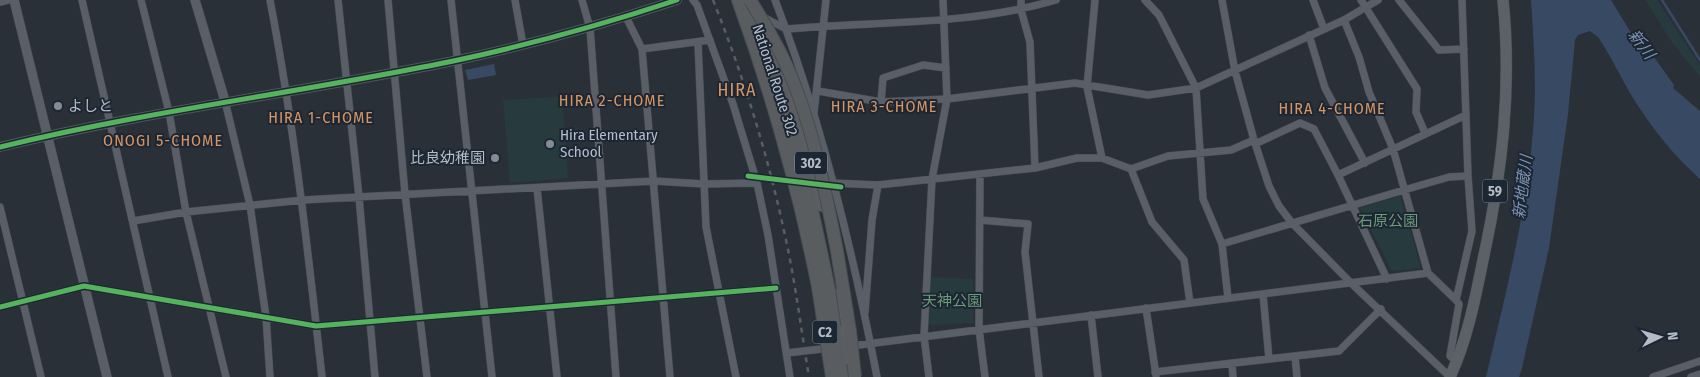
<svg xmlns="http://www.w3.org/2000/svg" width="1700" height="377" font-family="'Fira Sans Condensed','Noto Sans JP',sans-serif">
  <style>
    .green { fill: #273a3e }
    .water { fill: #384963 }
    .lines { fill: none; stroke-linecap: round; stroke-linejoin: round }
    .stream { stroke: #384963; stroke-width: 2.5 }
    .minor-casing { stroke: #484c53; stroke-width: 8 }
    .tertiary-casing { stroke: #484c53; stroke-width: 10 }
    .primary-casing { stroke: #484c55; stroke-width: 12 }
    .trunk-casing { stroke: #474c53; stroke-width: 12 }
    .motorway-casing { stroke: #474c53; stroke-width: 14 }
    .minor { stroke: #5a5e66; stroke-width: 7 }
    .tertiary { stroke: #5a5e66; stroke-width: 9 }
    .primary { stroke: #5c6168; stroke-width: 11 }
    .trunk { stroke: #5b5f64; stroke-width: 11 }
    .motorway { stroke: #5a5d60; stroke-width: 12 }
    .rail { stroke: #595d64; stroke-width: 2.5; stroke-dasharray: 5 5; stroke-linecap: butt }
    .trunk-bridge-casing { stroke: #474c53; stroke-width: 12; stroke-linecap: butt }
    .motorway-bridge-casing { stroke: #474c53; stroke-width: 14; stroke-linecap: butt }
    .trunk-bridge { stroke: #5b5f64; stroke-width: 11 }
    .motorway-bridge { stroke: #5a5d60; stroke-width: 12 }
    .cycleway-casing { stroke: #1d2633; stroke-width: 8 }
    .cycleway { stroke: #56b35d; stroke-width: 5 }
    .poi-dot { fill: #848b96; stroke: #1d2633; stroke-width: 2 }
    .labels { text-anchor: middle; stroke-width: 4; stroke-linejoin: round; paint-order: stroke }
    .shield { fill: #1d2633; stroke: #878f9c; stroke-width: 1 }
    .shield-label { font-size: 14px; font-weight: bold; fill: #b4bcc9 }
    .street-label { font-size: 15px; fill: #b4bcc9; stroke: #1d2633 }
    .poi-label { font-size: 15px; fill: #b4bcc9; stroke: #1d2633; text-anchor: start }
    .park-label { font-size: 15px; fill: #6b9a76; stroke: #1d2633 }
    .water-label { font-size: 16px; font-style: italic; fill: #7c92b1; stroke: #1d2633 }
    .neighbourhood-label { font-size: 16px; letter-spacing: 1px; fill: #d59563; stroke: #1d2633 }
    .quarter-label { font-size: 18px; letter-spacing: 1px; fill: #d59563; stroke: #1d2633 }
  </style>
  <rect width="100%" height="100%" fill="#2a3038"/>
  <path class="green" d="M1645,0H1657L1700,65V77L1674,45Z
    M562,96L568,178L510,183L503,100Z
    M1400,196L1421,268L1392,271L1360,208Z
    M931,277L973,279V323L929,325Z"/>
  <path class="water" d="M1531,0H1611L1639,46L1644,43L1674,85L1673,88L1700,111V179C1674,156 1651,127 1633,98C1621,78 1611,56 1598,37L1590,31L1578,35L1575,40L1568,114L1549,248L1522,368L1519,377H1486C1508,284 1533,188 1535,92C1535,61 1533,30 1531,0Z
    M494,64L496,75L468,80L465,70Z"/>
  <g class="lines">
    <path class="stream" d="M1662,0L1700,60"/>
    <defs>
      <path id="minor" d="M82,0L168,377
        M141,0L169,112L186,212L226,377
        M270,0C294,125 308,251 322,377
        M338,0L359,197L375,377
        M388,0L405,194L427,377
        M451,0L492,377
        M515,0L523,45
        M582,0L590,28L616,377
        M693,0L697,5L733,104L757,183L768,235L790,377
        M775,0C821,119 853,252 877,377
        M1021,0V10L1030,42L1035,168
        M1095,0L1087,87L1102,158
        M1145,0L1159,15L1196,88L1203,199L1222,244L1228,298
        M1222,0L1235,71L1254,140L1269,186L1279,206L1292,223L1351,283L1450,377
        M1313,0L1324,29
        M1361,0L1417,89L1416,112L1425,133
        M1399,0L1439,50L1464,49
        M0,2L8,0
        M626,17L642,49L670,377
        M765,18L786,29C876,21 968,26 1056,0
        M1344,20L1359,57L1369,92L1393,149L1428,273L1456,300L1472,231L1468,176L1462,0
        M1309,35L1325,88L1365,163
        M698,43L706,227L736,377
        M642,49L710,40
        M818,91L881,102L947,99L1075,83L1148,95L1196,88L1344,20L1378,0
        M225,101L250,205L266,317L270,377
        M881,102L883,78L923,65L946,68
        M814,113L826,0
        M1255,144L1300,123L1314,129L1338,175L1387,279
        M1131,169L1168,156L1231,150L1254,140
        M980,174L979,329L985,377
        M1338,175L1466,115
        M832,183L878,185L1035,168L1077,158H1102L1131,169L1152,222L1184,260L1190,303
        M537,188L557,377
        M0,207L41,377
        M980,220L1028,224L1025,252L1039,377
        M133,221L186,212L303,200L654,181L704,184L757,183
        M1222,244L1404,190L1449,177L1468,176
        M1263,294L1269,359
        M1456,300L1459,304L1450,356L1457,362
        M0,307L84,286L316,326L776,288
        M1146,308L1156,375
        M865,312L872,220L878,185
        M1091,315L1098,377
        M851,346L1428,273
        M787,353L830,348
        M1295,356L1297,377
        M1232,364L1233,377
        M1155,372L1339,351L1381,309
        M929,377L924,336L932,179L947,99L943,0
        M1653,377L1700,361
        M1691,377L1700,374"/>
      <path id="tertiary" d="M14,0L107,377
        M195,0L225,101
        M0,147C151,110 306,92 458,60C532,44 605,24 677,0"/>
      <path id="primary" d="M1450,377C1467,340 1475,300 1483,260C1502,173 1512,89 1503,0"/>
      <path id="trunk" d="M783,70L822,206
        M838,295L843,331"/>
      <path id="motorway" d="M738,0C773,96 798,187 818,287
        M754,14C790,103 810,197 829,290
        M837,251L850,331"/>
    </defs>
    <use href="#minor" class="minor-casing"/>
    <use href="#tertiary" class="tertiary-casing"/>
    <use href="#primary" class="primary-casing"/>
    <use href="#trunk" class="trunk-casing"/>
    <use href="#motorway" class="motorway-casing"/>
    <use href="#minor" class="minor"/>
    <use href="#tertiary" class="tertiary"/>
    <use href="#primary" class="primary"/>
    <use href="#trunk" class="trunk"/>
    <use href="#motorway" class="motorway"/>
    <path class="rail" d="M713,0C743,75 767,152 784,231C795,279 801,329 809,377"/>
    <defs>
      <path id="trunk-bridge" d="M843,331L847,359"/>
      <path id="motorway-bridge" d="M750,0C760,16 770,33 779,50C810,111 824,184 837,251
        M818,287L832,377
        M829,290L842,377
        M850,331L855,377"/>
    </defs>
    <use href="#trunk-bridge" class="trunk-bridge-casing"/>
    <use href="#motorway-bridge" class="motorway-bridge-casing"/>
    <use href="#trunk-bridge" class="trunk-bridge"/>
    <use href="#motorway-bridge" class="motorway-bridge"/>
    <defs>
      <path id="cycleway" d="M0,147C151,110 306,92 458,60C532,44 605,24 677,0
        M748,176L841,187
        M0,307L84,286L316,326L776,288"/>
    </defs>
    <use href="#cycleway" class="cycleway-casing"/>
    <use href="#cycleway" class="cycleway"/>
  </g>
  <g class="poi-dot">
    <circle cx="58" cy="106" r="5"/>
    <circle cx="550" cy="144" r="5"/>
    <circle cx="495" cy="158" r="5"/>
  </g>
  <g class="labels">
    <g class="shield">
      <rect x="795" y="151.5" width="32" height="23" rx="4"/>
      <rect x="1482.5" y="179.5" width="25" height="23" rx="4"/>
      <rect x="812.5" y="320.5" width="25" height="23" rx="4"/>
    </g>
    <g class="shield-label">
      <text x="811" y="168">302</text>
      <text x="1495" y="196">59</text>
      <text x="825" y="337">C2</text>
    </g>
    <g class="street-label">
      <text transform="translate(775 80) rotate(72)" y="5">National Route 302</text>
    </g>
    <g class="poi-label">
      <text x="68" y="111">よしと</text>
      <text x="560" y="140">Hira Elementary<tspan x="560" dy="17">School</tspan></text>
      <text x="485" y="163" text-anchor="end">比良幼稚園</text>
    </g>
    <g class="park-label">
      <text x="1388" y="226">石原公園</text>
      <text x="952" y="306">天神公園</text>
    </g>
    <g class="water-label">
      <text transform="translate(1642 44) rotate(53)" y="6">新川</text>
      <text transform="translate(1522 187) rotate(-83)" y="6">新地蔵川</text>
    </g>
    <g class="neighbourhood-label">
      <text x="612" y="106">HIRA 2-CHOME</text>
      <text x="884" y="112">HIRA 3-CHOME</text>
      <text x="1332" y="114">HIRA 4-CHOME</text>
      <text x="321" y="123">HIRA 1-CHOME</text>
      <text x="163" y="146">ONOGI 5-CHOME</text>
    </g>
    <g class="quarter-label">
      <text x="737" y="96">HIRA</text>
    </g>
  </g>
  <g transform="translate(1660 337) rotate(85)" stroke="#1d2633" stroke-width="4" paint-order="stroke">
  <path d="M0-4L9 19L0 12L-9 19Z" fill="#b4bcc9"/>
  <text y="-8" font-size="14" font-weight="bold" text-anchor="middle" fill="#b4bcc9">N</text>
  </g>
</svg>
